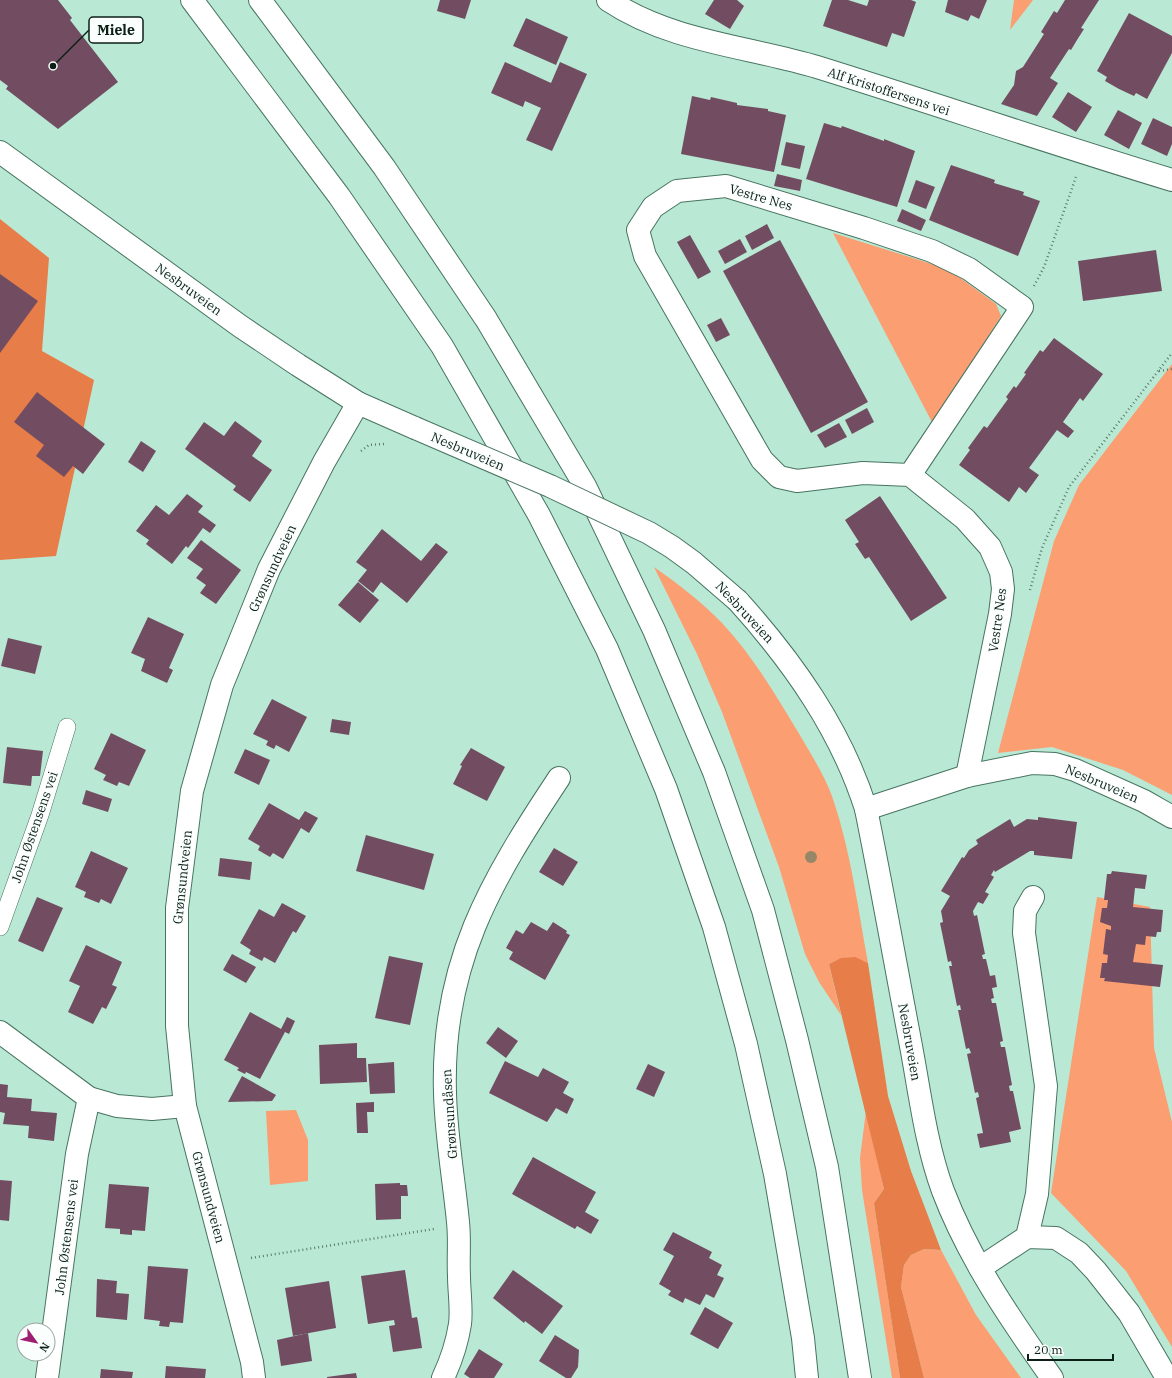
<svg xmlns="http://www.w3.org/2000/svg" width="1172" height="1378" viewBox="0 0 1172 1378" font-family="'IBM Plex Serif',serif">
	<rect width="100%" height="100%" fill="#b9e9d4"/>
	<g fill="#fb9e71">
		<polygon points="1014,0 1033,0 1010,30"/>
		<polygon points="833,233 948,269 996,304 1001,316 933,424"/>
		<polygon points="1172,364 1172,795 1123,770 1052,747 998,753 1054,541 1079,485"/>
		<path d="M 654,567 C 677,583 702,602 722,623 C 752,655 776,695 798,732 C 811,754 825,776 833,799 C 851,852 858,909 868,963 C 851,956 845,956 829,964 L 841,1015 L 819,982 L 805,954 L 779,867 L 722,712 L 697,654 Z"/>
		<polygon points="1097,897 1150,907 1154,1048 1172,1122 1172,1347 1126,1271 1051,1193"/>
		<polygon points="296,1110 308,1140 308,1181 270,1185 266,1111"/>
		<polygon points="866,1111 884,1189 874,1203 900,1378 892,1378 862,1190 860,1158"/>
		<polygon points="924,1249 941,1250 976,1315 1021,1378 924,1378 901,1287 904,1265 911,1255"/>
	</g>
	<g fill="#e77d48">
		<polygon points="0,219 49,258 42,351 94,380 56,556 0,560"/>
		<polygon points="855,957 868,963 888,1096 911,1171 941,1250 924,1249 911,1255 904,1265 901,1287 924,1378 900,1378 874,1203 884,1189 829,964 841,958"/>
	</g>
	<g fill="#724d61">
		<polygon points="0,0 58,0 72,18 70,20 118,82 58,129 6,89 8,86 0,80"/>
		<polygon points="440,0 471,0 465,19 437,11"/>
		<polygon points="714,0 737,0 744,6 730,29 705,14"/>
		<polygon points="832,0 848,0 867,6 869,0 911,0 916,2 904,37 892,33 887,47 823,26"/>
		<polygon points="948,0 987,0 979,19 971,15 968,21 945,12"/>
		<polygon points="1065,0 1099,0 1081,28 1084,29 1077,40 1071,50 1069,49 1050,78 1058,83 1037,116 1001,104 1014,85 1016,71 1023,67 1044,34 1041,32 1054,11 1057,13"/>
		<polygon points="1129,13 1172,36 1172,53 1147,99 1136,93 1134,96 1119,89 1105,81 1107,77 1097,71"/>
		<polygon points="526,18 568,37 556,65 513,46"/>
		<polygon points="505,62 551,83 560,62 587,74 552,151 526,140 541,108 525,101 523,107 491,93"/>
		<polygon points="1068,92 1092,107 1076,132 1052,117"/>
		<polygon points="692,96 710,100 711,97 737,103 737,105 768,109 768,111 786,115 774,172 681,154"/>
		<polygon points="1118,110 1142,123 1129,149 1104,135"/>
		<polygon points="1153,118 1172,127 1172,144 1167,156 1141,144"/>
		<polygon points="824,123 841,128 842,126 884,141 884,139 915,151 897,207 806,179"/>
		<polygon points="786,142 805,146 800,169 781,165"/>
		<polygon points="951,165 995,180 994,183 1024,192 1023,195 1040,201 1018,256 929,220"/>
		<polygon points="777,174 802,180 800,191 774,186"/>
		<polygon points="916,180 935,187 926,209 908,202"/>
		<polygon points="902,209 926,220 921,231 897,221"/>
		<polygon points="767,224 774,238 752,250 745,236"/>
		<polygon points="690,235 711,272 698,279 677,242"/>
		<polygon points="740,239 747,252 725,264 718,251"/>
		<polygon points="780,240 868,402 811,433 723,271"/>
		<polygon points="1156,250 1162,291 1083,301 1078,261"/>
		<polygon points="0,274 38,301 0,353"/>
		<polygon points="721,318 730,335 716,342 707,325"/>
		<polygon points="1054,338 1103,374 1083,401 1080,398 1063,422 1074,431 1068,438 1057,430 1029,468 1039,475 1026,493 1019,487 1009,502 959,465 970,450 968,448 984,426 987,428 1008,399 1006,397 1014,386 1016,388 1026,374 1024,373 1040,350 1043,352"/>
		<polygon points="37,392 105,444 83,474 73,466 64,477 36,456 44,445 14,422"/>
		<polygon points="867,408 874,422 852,434 845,420"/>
		<polygon points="235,421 262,441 252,456 272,470 250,502 233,490 236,486 185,449 204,422 224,436"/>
		<polygon points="839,423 847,437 825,448 817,435"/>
		<polygon points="141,441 156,451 143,472 128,462"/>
		<polygon points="187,494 203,506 198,512 216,525 210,533 203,528 188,548 186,546 172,564 146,544 149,540 136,531 156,505 169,515"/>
		<polygon points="880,496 947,598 911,621 869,557 865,559 855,544 859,542 845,520"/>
		<polygon points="382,529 421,561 436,543 448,552 407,603 381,582 373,593 358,581 367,570 356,562"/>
		<polygon points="201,540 241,570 216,604 200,593 206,585 196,578 203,569 187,558"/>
		<polygon points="358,582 379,600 360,623 338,605"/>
		<polygon points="148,617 184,634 169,668 173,670 167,683 141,671 145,659 131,653"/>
		<polygon points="8,638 42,646 35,674 1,666"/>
		<polygon points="272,699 307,717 289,752 276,745 274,749 266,745 268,741 253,734"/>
		<polygon points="332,719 351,722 349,735 330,732"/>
		<polygon points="111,733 146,750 129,786 119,782 117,786 103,780 106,775 94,769"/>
		<polygon points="7,747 43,751 40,776 32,776 31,786 3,783"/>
		<polygon points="471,748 505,767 487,801 453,784 462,766 460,765"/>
		<polygon points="245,749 270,760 259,785 234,773"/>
		<polygon points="86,790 112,799 108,812 82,804"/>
		<polygon points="269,803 299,820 305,811 318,818 309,833 301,828 283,859 273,853 270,857 258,850 260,846 248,839"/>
		<polygon points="1038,817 1077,822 1072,859 1034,855 1034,851 1030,851 995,872 994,870 991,875 994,877 985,892 989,894 983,904 978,902 973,911 974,916 977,915 985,954 982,955 983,959 986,959 990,976 995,975 997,987 992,988 994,998 991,999 992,1003 996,1003 1003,1041 1000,1042 1001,1047 1005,1047 1012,1085 1009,1086 1010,1091 1013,1091 1021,1129 1009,1132 1011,1142 980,1148 977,1134 983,1133 976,1098 979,1097 978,1092 975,1093 967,1054 971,1053 969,1048 966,1049 958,1010 961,1010 960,1005 957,1006 949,966 952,966 951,961 948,962 940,923 943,922 941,911 950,896 941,891 962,857 964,858 969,850 978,844 976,840 1010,819 1014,827 1027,819 1038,820"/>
		<polygon points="366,835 434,854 424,890 356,871"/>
		<polygon points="554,848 578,862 563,886 539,872"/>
		<polygon points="91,851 128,868 111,904 101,899 99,903 84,897 86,892 75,887"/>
		<polygon points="220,858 252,862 250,880 218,876"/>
		<polygon points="1112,871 1147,875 1145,889 1135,888 1133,907 1163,910 1161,932 1157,932 1156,937 1146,936 1145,945 1136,944 1133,962 1163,965 1160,987 1104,981 1105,978 1100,978 1102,963 1107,963 1108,955 1103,954 1106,929 1111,930 1111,926 1100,922 1102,908 1107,908 1108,900 1104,900 1107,874 1111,874"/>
		<polygon points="37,897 63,908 43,952 18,941"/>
		<polygon points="282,903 306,916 296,933 293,931 275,963 264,957 262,961 249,954 251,950 240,943 259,909 274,917"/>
		<polygon points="531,922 547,931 553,922 567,931 566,933 570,935 545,980 509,959 513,952 506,948 516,930 523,934"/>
		<polygon points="86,945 122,962 112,985 117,987 106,1009 102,1007 93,1024 68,1012 80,986 69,981"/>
		<polygon points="232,954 256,967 246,983 223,970"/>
		<polygon points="389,956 423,963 410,1025 375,1018"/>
		<polygon points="250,1012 281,1029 287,1017 295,1021 289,1034 285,1032 260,1079 246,1072 245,1074 237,1070 239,1068 224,1060"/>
		<polygon points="498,1027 518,1041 506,1058 486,1043"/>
		<polygon points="357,1043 357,1058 366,1058 367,1082 320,1084 319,1045"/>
		<polygon points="505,1061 538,1077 543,1068 569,1082 563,1093 574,1099 567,1114 556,1108 547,1122 489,1093"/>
		<polygon points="394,1062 395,1093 370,1094 368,1064"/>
		<polygon points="648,1064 665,1072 654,1097 636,1089"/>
		<polygon points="242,1076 276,1095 272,1101 228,1102"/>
		<polygon points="0,1084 8,1085 7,1097 32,1099 31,1111 57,1113 54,1141 28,1138 29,1126 3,1124 5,1113 0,1112"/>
		<polygon points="374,1102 374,1112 367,1112 368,1133 357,1133 356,1103"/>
		<polygon points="533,1157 596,1192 585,1212 599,1220 591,1234 577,1226 575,1229 512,1194"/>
		<polygon points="0,1180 12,1181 9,1221 0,1220"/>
		<polygon points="400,1183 400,1185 407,1185 408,1196 401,1196 401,1219 376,1220 375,1184"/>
		<polygon points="109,1184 149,1187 145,1231 132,1230 132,1235 120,1234 120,1229 105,1228"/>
		<polygon points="673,1232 712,1252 709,1258 722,1265 717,1275 724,1278 714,1298 706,1294 700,1305 685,1298 683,1303 668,1295 671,1291 659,1284 674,1256 663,1250"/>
		<polygon points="148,1266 188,1269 183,1323 170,1322 169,1327 159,1326 160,1321 144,1319"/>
		<polygon points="405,1270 412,1318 417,1317 418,1322 422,1348 393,1352 389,1326 395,1325 394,1320 368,1324 361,1276"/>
		<polygon points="513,1270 563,1306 542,1334 525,1321 524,1323 493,1298"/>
		<polygon points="97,1279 117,1281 116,1293 129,1294 127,1320 96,1317"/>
		<polygon points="329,1281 336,1328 293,1336 285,1288"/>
		<polygon points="705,1307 733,1323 718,1349 690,1334"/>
		<polygon points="308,1333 312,1361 281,1366 277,1340"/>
		<polygon points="555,1335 579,1350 578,1367 571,1378 566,1378 539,1361"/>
		<polygon points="479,1349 503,1364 494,1378 470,1378 464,1374"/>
		<polygon points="166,1366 206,1369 205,1378 165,1378"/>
		<polygon points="101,1369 133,1372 132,1378 100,1378"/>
		<polygon points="356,1373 357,1378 327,1378 327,1377"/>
	</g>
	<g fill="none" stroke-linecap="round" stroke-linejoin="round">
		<g stroke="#477461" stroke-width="18">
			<polyline id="lane" points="0,927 40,815 67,727"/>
		</g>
		<g stroke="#477461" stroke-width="24">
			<g id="street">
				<path d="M 608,0 C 671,42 747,46 817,67 C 936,104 1053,144 1172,180"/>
				<polyline points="910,475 1022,307 969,269 932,251 864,228 726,186 677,191 653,207 638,230 645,256 762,460 779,477 797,481 863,473 910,475 965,519 990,547 1001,572 1003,589 1000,614 967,776"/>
				<polyline points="866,809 967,776 1032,763 1055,764 1075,770 1144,801 1172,817"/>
				<polyline points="0,1032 89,1098 117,1106 152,1109 185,1106"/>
				<polyline points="1027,1237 1037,1194 1046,1086 1024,933 1025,911 1033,897"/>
				<polyline points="980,1268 1027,1237 1056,1238 1079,1253 1096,1271 1129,1313 1167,1378"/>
				<polyline points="47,1378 77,1154 89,1098"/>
				<polyline points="254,1378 252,1362 185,1106 177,1026 177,908 192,791 222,685 269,569 324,462 358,403"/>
				<path d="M 443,1378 C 451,1361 457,1343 460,1324 C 462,1309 459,1291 459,1276 C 458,1258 460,1240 458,1222 C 454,1180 446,1136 445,1093 C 441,964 490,882 559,778"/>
			</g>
		</g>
		<g stroke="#477461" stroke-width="24">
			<g id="secondary">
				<polyline points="0,152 240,326 298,365 358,403 415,428"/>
				<path d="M 738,601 C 793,662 841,730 866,809 C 882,888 896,967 911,1046 C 920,1094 926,1145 943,1191 C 969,1259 1011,1320 1052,1378"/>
			</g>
		</g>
		<g stroke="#477461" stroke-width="24">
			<g id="highway">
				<polyline points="192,0 339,196 442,346 539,515 607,649 666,789 714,927 746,1044 775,1174 803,1338 807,1378"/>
				<polyline points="260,0 384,167 486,319 585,486 654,630 714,772 763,910 797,1040 827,1167 860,1378"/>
			</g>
		</g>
		<g stroke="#5c7c6e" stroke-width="2.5" stroke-dasharray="1 3" stroke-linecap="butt">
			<polyline points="1034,286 1044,267 1076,177"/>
			<polyline points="1159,371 1172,369"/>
			<polyline points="361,451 369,445 384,444"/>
			<polyline points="1030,590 1042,548 1069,487 1172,353"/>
			<polyline points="251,1258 434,1229"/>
		</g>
		<use href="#lane" stroke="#fff" stroke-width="17"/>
		<use href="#street" stroke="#fff" stroke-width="22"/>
		<use href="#secondary" stroke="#fff" stroke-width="22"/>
		<use href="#highway" stroke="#fff" stroke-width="22"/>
		<g stroke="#477461" stroke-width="24" stroke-linecap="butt">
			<polyline id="secondary-bridge" points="415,428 550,486 649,533 672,547 694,563 738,601"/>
		</g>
		<use href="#secondary-bridge" stroke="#fff" stroke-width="22"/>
	</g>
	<circle fill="#968768" cx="811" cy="857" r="6"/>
	<g text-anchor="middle" stroke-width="4" stroke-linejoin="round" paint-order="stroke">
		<g font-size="13" fill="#0c1f17" stroke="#fafffd">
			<text transform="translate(889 91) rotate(18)" y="5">Alf Kristoffersens vei</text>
			<text transform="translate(761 197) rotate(16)" y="5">Vestre Nes</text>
			<text transform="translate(189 289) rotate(36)" y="5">Nesbruveien</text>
			<text transform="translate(468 451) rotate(23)" y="5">Nesbruveien</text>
			<text transform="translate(272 568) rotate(-65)" y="5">Grønsundveien</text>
			<text transform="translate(745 612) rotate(47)" y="5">Nesbruveien</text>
			<text transform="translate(997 620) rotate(-82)" y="5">Vestre Nes</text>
			<text transform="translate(1102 783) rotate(23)" y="5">Nesbruveien</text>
			<text transform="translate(34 827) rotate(-71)" y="5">John Østensens vei</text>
			<text transform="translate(182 877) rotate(-84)" y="5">Grønsundveien</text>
			<text transform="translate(910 1042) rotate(80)" y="5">Nesbruveien</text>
			<text transform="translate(449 1114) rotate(-94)" y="5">Grønsundåsen</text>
			<text transform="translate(209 1197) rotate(75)" y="5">Grønsundveien</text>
			<text transform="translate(66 1237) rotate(-83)" y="5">John Østensens vei</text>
		</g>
	</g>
	<path fill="none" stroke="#0c1f17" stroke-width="1.5" d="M53 66L89 30"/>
	<circle fill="#0c1f17" stroke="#fafffd" stroke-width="1.5" cx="53" cy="66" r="4"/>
	<rect fill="#fafffd" stroke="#0c1f17" stroke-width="1.5" x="89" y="17" width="54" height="26" rx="4"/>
	<g font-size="14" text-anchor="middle" font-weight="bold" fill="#0c1f17">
		<text x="116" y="35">Miele</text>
	</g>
	<g transform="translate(36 1342) rotate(123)"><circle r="19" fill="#fafffd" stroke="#9ba5a1"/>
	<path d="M0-3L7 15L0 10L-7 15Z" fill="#9e1e72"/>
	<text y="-6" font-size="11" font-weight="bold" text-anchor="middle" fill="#0c1f17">N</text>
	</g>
	<path d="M1028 1354v6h85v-6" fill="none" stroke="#0c1f17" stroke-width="2"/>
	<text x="1034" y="1354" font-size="12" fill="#0c1f17" stroke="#fafffd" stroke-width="3" paint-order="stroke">20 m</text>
</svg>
